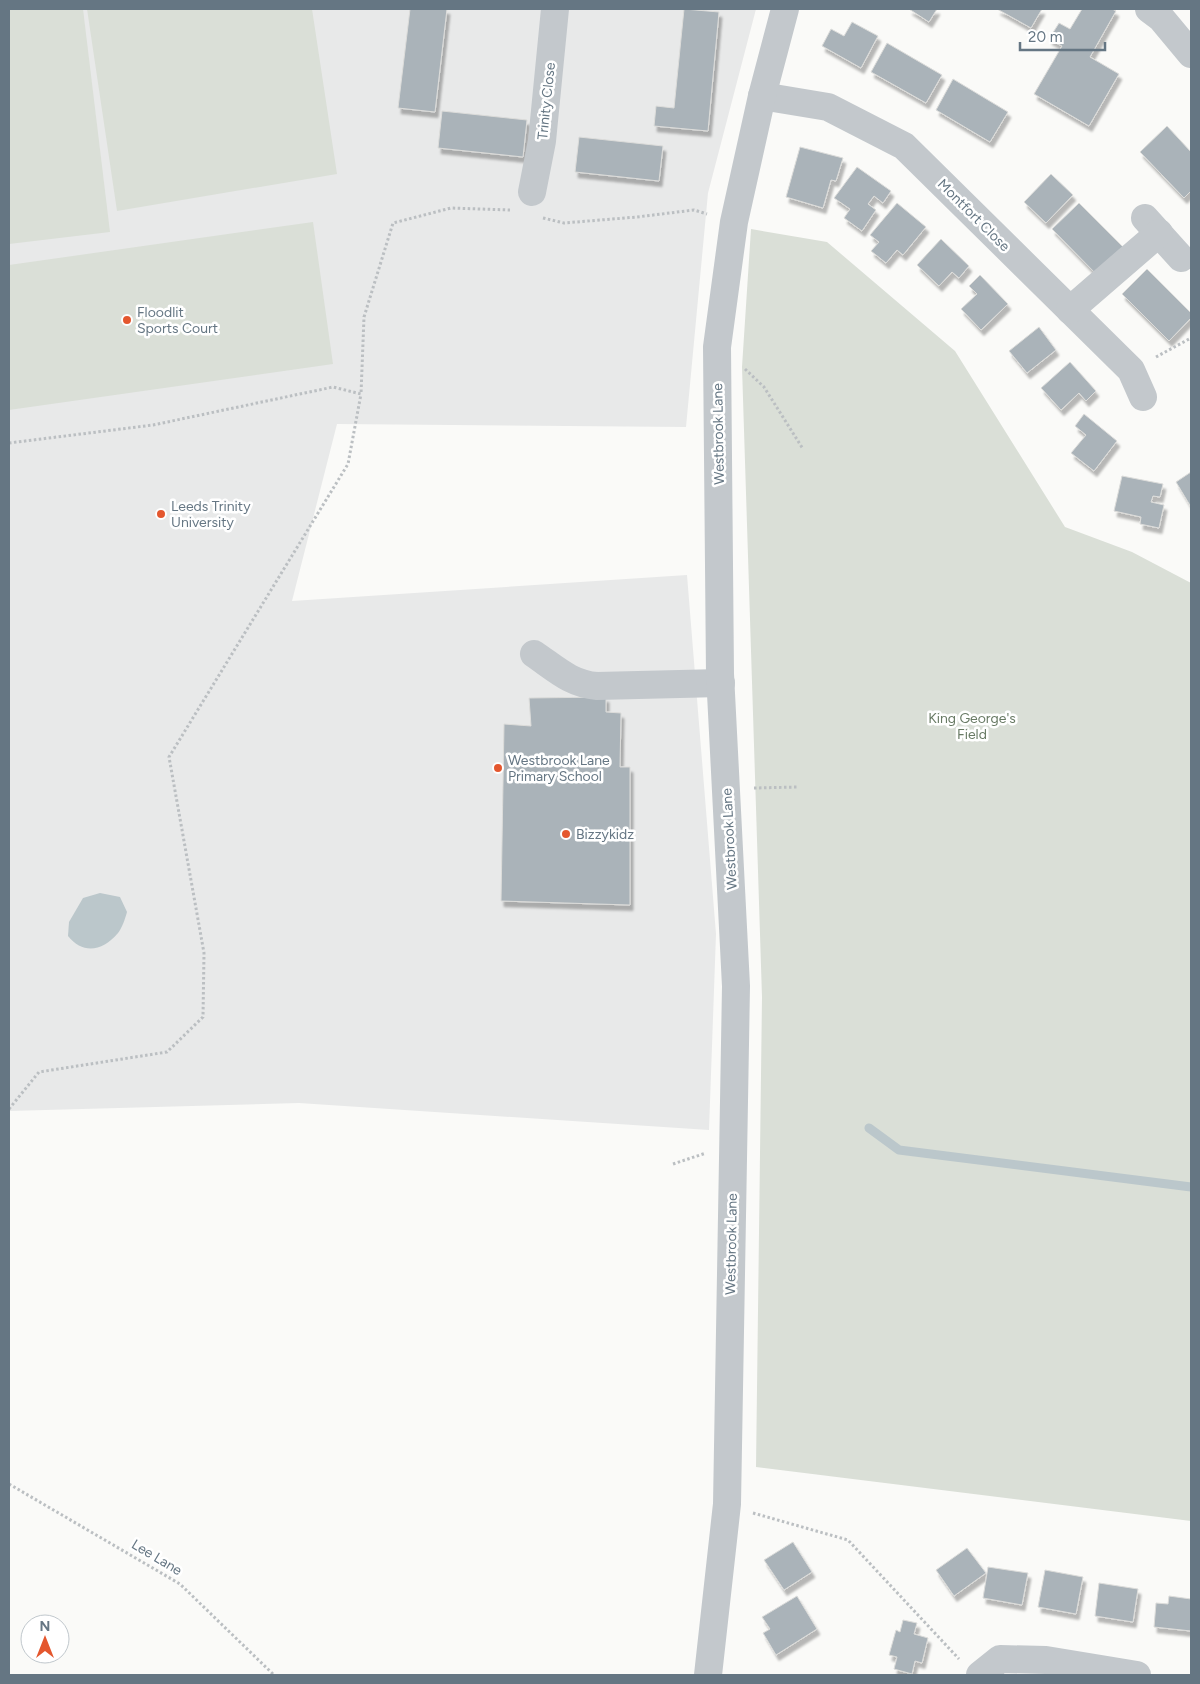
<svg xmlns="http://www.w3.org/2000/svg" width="1200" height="1684" viewBox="0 0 1200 1684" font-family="Figtree,sans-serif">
	<defs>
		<filter id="shadow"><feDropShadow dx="3" dy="5.5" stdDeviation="1" flood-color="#0004"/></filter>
	</defs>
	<rect width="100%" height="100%" fill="#fafaf8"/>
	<polygon fill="#e8e9e9" points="9,9 756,9 708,193 686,427 337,424 292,601 687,575 716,934 709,1130 299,1103 9,1111"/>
	<g fill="#dadfd7">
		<polygon points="9,9 83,9 110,232 9,244"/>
		<polygon points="87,9 312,9 337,174 117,211"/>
		<polygon points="313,222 333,364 9,410 9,265"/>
		<polygon points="751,229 827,242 955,351 1065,527 1132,552 1191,583 1191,1521 756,1467 762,997 742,367"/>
	</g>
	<path fill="#bbc7cb" d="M 100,893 L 120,897 L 127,912 C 125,919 122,928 118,933 C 103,951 83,955 68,936 L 69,922 L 83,898 Z"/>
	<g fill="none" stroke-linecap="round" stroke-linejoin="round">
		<polyline stroke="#bbc7cb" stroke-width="9" points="869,1128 899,1150 1191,1187"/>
	</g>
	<g fill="#aab3b9" stroke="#dcdcda" filter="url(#shadow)">
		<polygon points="410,9 447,9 435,112 398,108"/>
		<polygon points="684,9 719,12 708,131 654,126 656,106 674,108"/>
		<polygon points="909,9 937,9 929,22"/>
		<polygon points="997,9 1042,9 1031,28"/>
		<polygon points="1082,9 1112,9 1116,11 1090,57 1119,74 1089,126 1034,94 1062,46 1049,39 1059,23 1070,29"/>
		<polygon points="852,22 878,36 861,68 822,46 831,29 844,36"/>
		<polygon points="887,43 942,75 926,103 871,72"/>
		<polygon points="953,79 1008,112 990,142 936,110"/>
		<polygon points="442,111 527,120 523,157 438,148"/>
		<polygon points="1167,126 1191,152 1191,191 1184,198 1140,152"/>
		<polygon points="579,137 663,146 659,181 575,172"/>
		<polygon points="800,147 843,158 836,181 831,180 823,208 786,197"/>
		<polygon points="857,167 891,191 883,203 874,196 868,204 876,210 862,231 844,218 850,209 834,198"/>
		<polygon points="1051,174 1073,195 1046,223 1024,202"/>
		<polygon points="897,203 926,227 903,255 897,250 886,263 871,251 879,242 870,235"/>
		<polygon points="1079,203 1127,251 1100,278 1052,229"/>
		<polygon points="941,239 969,266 959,278 952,272 939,286 917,265"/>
		<polygon points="1147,269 1191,313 1191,318 1169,341 1122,294"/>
		<polygon points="980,275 1008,304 981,330 961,309 977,294 969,286"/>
		<polygon points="1039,327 1056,350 1027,373 1009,351"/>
		<polygon points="1070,362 1096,391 1086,401 1079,393 1061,410 1041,388"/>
		<polygon points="1084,414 1117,441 1094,471 1071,453 1086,435 1075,426"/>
		<polygon points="1191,472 1191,507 1176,482"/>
		<polygon points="1122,476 1163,484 1160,497 1153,496 1151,502 1164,505 1159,528 1140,524 1141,517 1114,511"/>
		<polygon points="606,697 606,712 621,713 620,767 630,767 630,905 501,901 504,724 531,726 529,698"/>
		<polygon points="793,1542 812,1572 784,1590 764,1560"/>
		<polygon points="967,1548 986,1573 954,1596 936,1570"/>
		<polygon points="988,1567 1028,1573 1022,1605 983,1598"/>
		<polygon points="1045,1570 1083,1577 1076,1614 1038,1607"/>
		<polygon points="1099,1583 1138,1589 1133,1622 1095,1616"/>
		<polygon points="797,1596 817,1629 776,1655 763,1633 770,1629 762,1617"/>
		<polygon points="1169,1596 1191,1599 1191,1631 1154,1627 1156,1603 1168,1604"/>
		<polygon points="903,1620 917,1623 914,1634 928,1638 922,1663 915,1661 912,1674 894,1669 897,1657 889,1655 896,1630 900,1632"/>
	</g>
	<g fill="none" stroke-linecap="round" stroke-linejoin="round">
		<g stroke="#bbbfc2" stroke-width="3" stroke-dasharray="2.5 2.5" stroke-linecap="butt">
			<polyline points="543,218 564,223 637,217 694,210 707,214"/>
			<polyline points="1156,357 1191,338"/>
			<polyline points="745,369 764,387 803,449"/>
			<polyline points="9,443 153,425 333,387 361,394 364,317 393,223 451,208 510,210"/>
			<polyline points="754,788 798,787"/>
			<polyline points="9,1109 39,1072 167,1052 203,1017 204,953 169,757 348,464 361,394"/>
			<polyline points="673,1164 706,1153"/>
			<polyline points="9,1484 180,1584 274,1675"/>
			<polyline points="753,1513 848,1540 959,1659"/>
		</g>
		<g stroke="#c3c8cc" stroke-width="28">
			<polyline points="1149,9 1161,18 1191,54"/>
			<polyline points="762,96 828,107 904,146 1131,370 1143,397"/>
			<polyline points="532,192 542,141 555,9"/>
			<polyline points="1145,218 1181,258"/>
			<polyline points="1070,310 1159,233"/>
			<path d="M 534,654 C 556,669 571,684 597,686 L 721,683"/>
			<polyline points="708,1675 727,1504 736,986 720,674 717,347 734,222 762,96 785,9"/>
			<polyline points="980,1675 1000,1659 1046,1660 1137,1675"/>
		</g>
	</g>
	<g fill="#e4572e" stroke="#fff" stroke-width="2">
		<circle cx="127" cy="320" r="5"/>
		<circle cx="161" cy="514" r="5"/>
		<circle cx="498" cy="768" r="5"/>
		<circle cx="566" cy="834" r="5"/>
	</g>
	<g text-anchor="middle" stroke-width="5" stroke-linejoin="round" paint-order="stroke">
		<g font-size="14" fill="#657683" stroke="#fff">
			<text transform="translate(546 101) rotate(-84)" y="5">Trinity Close</text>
			<text transform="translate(974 215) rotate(45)" y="5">Montfort Close</text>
			<text transform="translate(718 434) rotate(-91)" y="5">Westbrook Lane</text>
			<text transform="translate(729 839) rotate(-93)" y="5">Westbrook Lane</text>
			<text transform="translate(731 1244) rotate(-89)" y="5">Westbrook Lane</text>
			<text transform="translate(157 1557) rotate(31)" y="5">Lee Lane</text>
		</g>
		<g font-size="14" fill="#657683" stroke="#fff" text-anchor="start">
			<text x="137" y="317">Floodlit<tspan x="137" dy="16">Sports Court</tspan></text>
			<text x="171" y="511">Leeds Trinity<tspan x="171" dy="16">University</tspan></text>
			<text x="508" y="765">Westbrook Lane<tspan x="508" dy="16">Primary School</tspan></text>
			<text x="576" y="839">Bizzykidz</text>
		</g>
		<g font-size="14" fill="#687a64" stroke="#fff">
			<text x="972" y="723">King George's<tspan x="972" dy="16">Field</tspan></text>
		</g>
	</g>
	<rect width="1200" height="1684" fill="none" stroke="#657683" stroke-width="20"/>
	<g transform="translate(45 1639)"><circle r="24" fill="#ffffff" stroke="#c1c8cd"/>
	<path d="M0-4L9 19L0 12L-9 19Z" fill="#e4572e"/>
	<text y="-8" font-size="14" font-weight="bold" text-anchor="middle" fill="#657683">N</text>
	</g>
	<path d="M1020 42v8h85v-8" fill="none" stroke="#657683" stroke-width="2.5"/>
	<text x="1028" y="42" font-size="15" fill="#657683" stroke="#ffffff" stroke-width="4" paint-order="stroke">20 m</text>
</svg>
